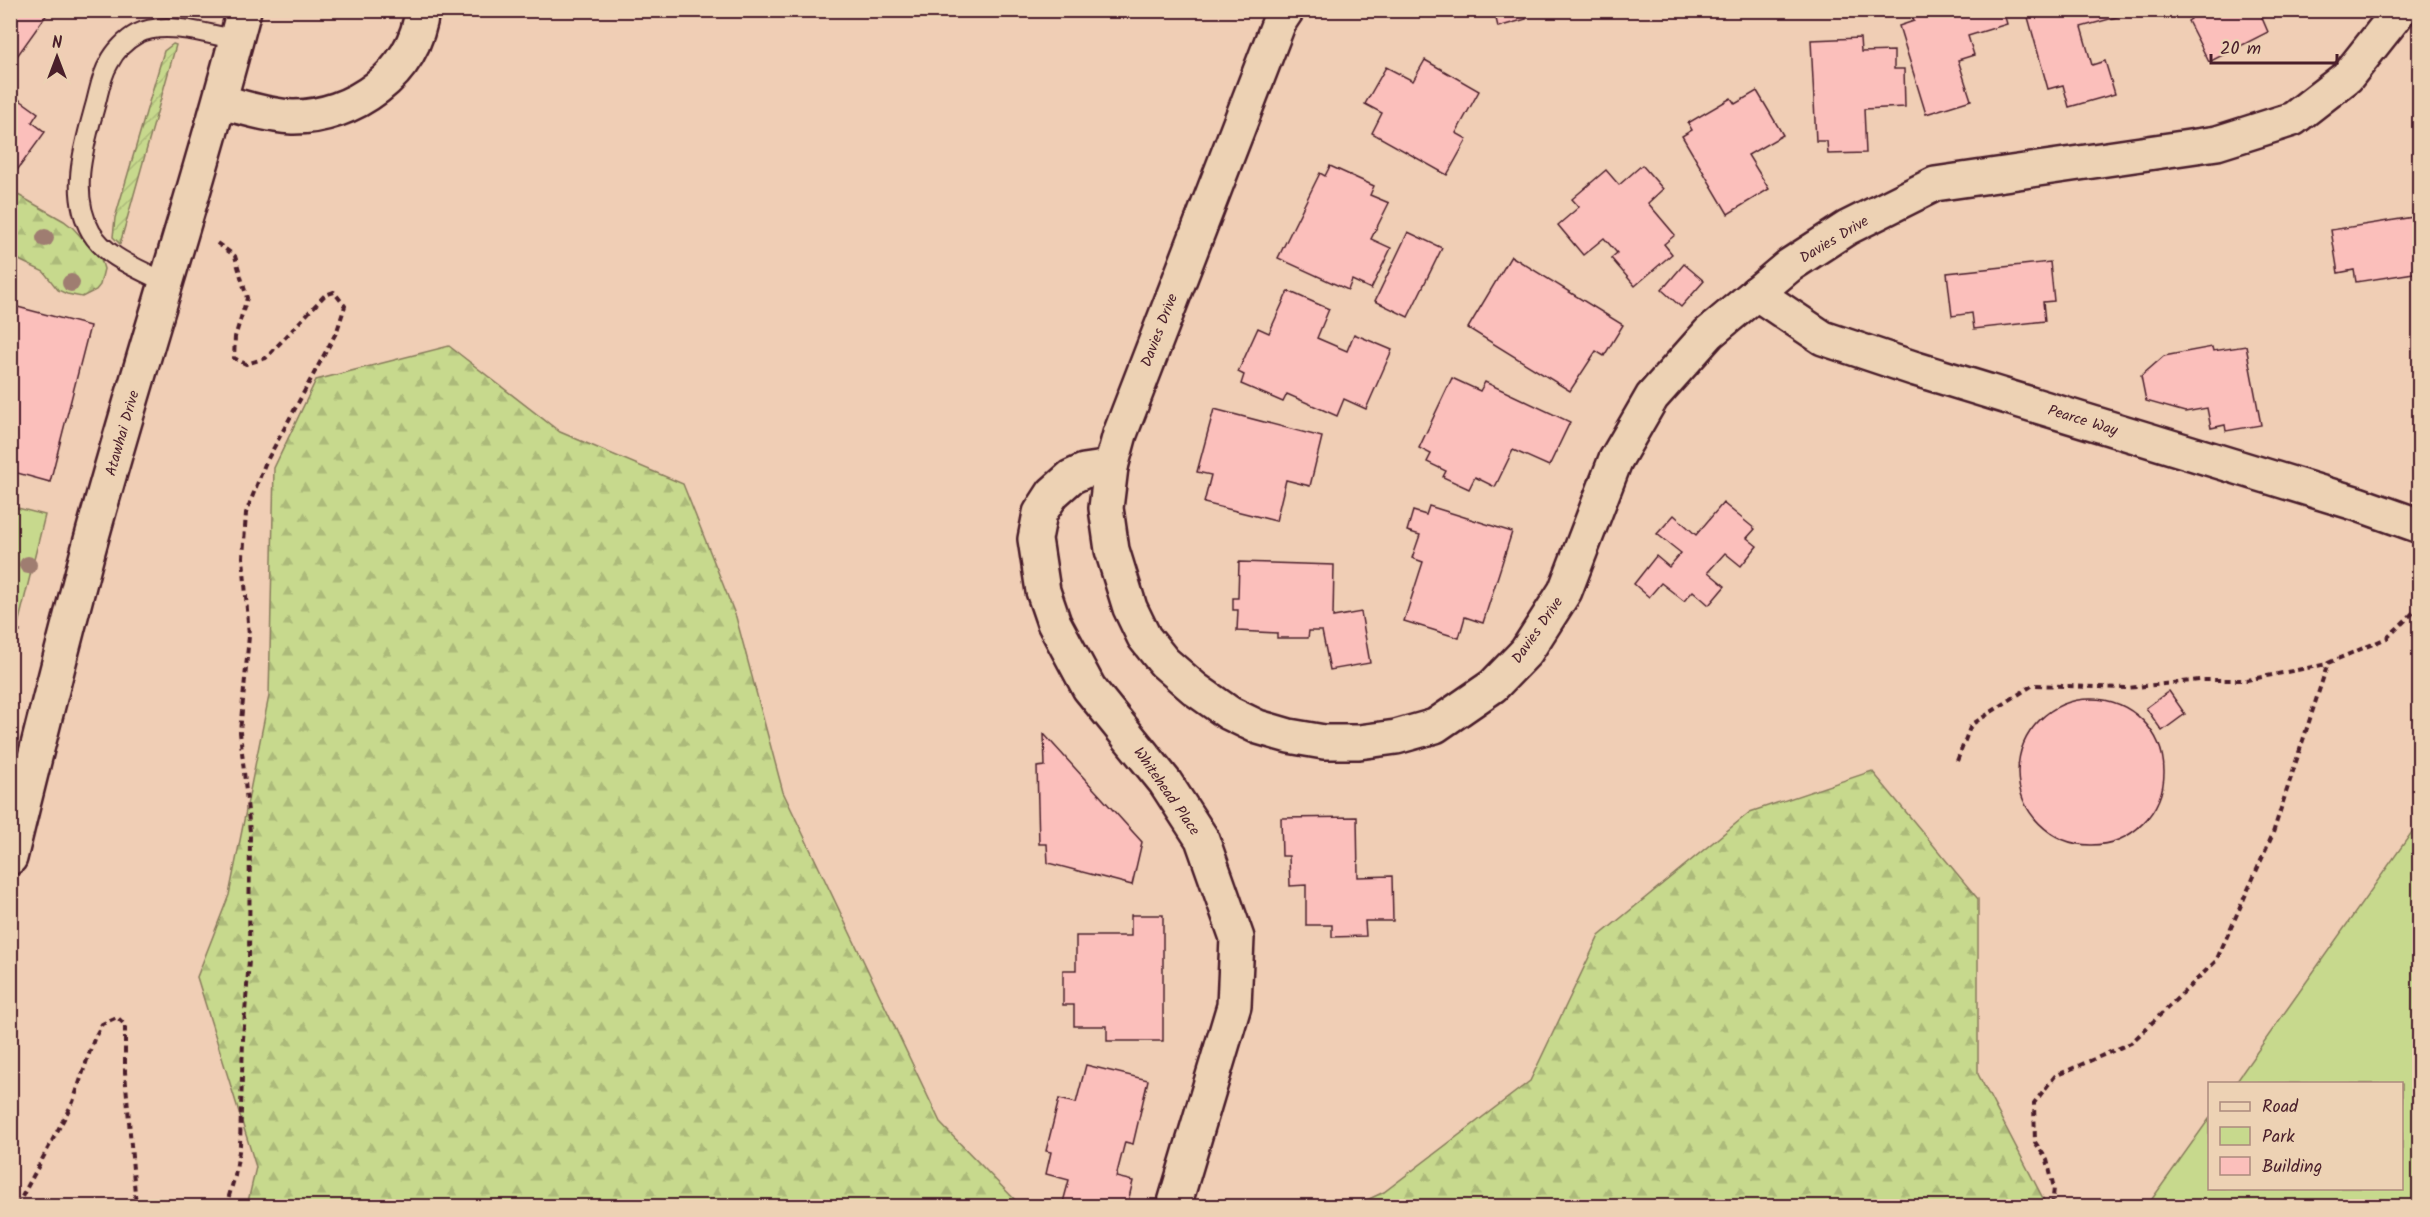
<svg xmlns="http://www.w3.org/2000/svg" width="2430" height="1217" viewBox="0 0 2430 1217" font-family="Kalam,sans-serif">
	<defs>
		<pattern id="forest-firs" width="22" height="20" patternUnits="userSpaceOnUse" patternTransform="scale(1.5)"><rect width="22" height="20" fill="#c7d98d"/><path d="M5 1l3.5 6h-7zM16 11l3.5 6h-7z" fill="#acba7a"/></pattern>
		<pattern id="garden-furrows" width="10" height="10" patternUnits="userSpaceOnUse" patternTransform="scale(1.5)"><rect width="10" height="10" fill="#c7d98d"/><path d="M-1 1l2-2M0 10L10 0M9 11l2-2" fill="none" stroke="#acba7a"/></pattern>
	</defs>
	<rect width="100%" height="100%" fill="#f0ceb5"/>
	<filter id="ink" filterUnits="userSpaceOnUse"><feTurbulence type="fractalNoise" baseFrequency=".0167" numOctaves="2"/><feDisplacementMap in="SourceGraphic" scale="12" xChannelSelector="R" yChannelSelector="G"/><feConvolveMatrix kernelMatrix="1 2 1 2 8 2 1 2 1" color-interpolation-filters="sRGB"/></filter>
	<g filter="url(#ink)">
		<g fill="#c7d98d" stroke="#887c5c" stroke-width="1.5">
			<polygon points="10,506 45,515 14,641 10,640"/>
			<polygon points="2419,822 2419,1206 2147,1206 2209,1119 2210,1188 2402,1188 2402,1084 2235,1083"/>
		</g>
		<g fill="url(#forest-firs)" stroke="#887c5c" stroke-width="1.5">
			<polygon points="11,191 64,221 73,228 101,259 104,269 100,285 96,290 82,297 67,294 58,290 44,272 21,261 11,253"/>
			<polygon points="449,346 560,432 683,484 736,617 783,792 941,1124 1021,1206 247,1206 256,1167 197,977 229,895 269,696 274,468 316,380"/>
			<polygon points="1872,771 1978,899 1978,1074 2047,1206 1354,1206 1384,1192 1530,1081 1599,936 1750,812"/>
		</g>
		<polygon fill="url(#garden-furrows)" stroke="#887c5c" stroke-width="1.5" points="173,44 176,45 120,244 113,237 115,218 164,51"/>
		<g fill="#fbbfbb" stroke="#4a1f2b" stroke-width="1.5">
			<polygon points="10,10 50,10 10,66"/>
			<polygon points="1451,10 1478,10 1453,18"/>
			<polygon points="1494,10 1535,10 1524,14 1526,19 1498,27"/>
			<polygon points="1910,10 2003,10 2007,24 1968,36 1974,55 1958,60 1971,100 1926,114 1899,26 1914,21"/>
			<polygon points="2026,10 2131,10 2131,13 2081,27 2092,65 2105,61 2115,94 2069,107 2063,85 2048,89"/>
			<polygon points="2186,10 2277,10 2262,18 2268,32 2209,62 2188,21 2191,19"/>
			<polygon points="1860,38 1861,52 1894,51 1894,69 1904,69 1905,107 1864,109 1866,153 1828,154 1827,141 1816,141 1811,40"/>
			<polygon points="1425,60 1479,91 1456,133 1467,139 1447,175 1372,133 1382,113 1365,104 1386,67 1413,81"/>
			<polygon points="1757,91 1783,135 1748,155 1769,189 1728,214 1682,136 1692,130 1688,123 1731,98 1735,104"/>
			<polygon points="10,93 38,113 32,122 45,132 10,180"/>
			<polygon points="1642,165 1663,189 1648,203 1675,235 1664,244 1672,254 1635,286 1611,258 1617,253 1604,238 1583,255 1558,225 1579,207 1572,199 1606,170 1619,185"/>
			<polygon points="1330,166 1374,186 1370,195 1389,203 1371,239 1391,248 1371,289 1352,280 1348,290 1278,258 1320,173 1325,176"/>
			<polygon points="2420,216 2420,272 2356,282 2354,270 2338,273 2331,230"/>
			<polygon points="1408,232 1442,248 1408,317 1375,301"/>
			<polygon points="1511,256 1623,325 1604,356 1596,351 1570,391 1468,328"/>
			<polygon points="2050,262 2054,301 2043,302 2045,321 1974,329 1972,313 1952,316 1947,273"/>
			<polygon points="1684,264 1704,281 1681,307 1662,290"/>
			<polygon points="1288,291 1329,309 1317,338 1347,351 1354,334 1392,350 1366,409 1344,399 1337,416 1287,394 1283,402 1241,384 1244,375 1238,372 1258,328 1269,333"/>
			<polygon points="10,305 90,326 50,482 10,471"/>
			<polygon points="2246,346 2261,425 2226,431 2225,425 2211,428 2207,408 2185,412 2146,401 2141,376 2164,356 2212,347 2213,351"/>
			<polygon points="1452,378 1480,391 1485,382 1570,422 1549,466 1513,450 1495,487 1475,477 1469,489 1443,477 1446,471 1427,462 1431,454 1419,448"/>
			<polygon points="1214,409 1322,437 1310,486 1286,480 1276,521 1204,503 1211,475 1197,472"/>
			<polygon points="1723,503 1755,529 1747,538 1757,546 1741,566 1725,553 1708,572 1725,586 1709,605 1693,591 1684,601 1661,583 1649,597 1634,584 1656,556 1669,567 1681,553 1657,534 1674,515 1696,535"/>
			<polygon points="1429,506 1512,532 1483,623 1465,617 1459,638 1404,621 1423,562 1412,558 1420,535 1407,531 1413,511 1426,515"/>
			<polygon points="1239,562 1334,565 1333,617 1361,612 1370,663 1330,670 1322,631 1309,631 1308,638 1277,638 1277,633 1237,631 1238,610 1233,610 1233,598 1238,598"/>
			<polygon points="2169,691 2185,714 2162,731 2146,708"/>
			<circle cx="2091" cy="772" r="73"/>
			<polygon points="1044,734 1142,842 1132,885 1048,863 1047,844 1039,844 1037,767 1045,766"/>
			<polygon points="1357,817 1358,877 1392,876 1393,921 1365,921 1366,936 1332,937 1332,925 1306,925 1306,885 1290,886 1289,856 1282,856 1281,818"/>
			<polygon points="1131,915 1163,915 1163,1041 1107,1041 1107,1026 1074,1026 1074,1005 1063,1005 1063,970 1076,970 1076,936 1131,936"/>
			<polygon points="1086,1065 1148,1080 1133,1144 1125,1142 1116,1177 1133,1181 1127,1206 1062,1206 1069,1180 1046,1174 1051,1152 1046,1151 1059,1099 1076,1103"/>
		</g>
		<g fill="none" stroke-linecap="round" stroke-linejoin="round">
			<g stroke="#4a1f2b" stroke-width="22">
				<path id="service" d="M 166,283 C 140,269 106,258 91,232 C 69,193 84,146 95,106 C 99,92 101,76 109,63 C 115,51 126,40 137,34 C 163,20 209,34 237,40"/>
			</g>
			<g stroke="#4a1f2b" stroke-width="38">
				<g id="minor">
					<polyline points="1287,10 1279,22 1120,434 1111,467 1106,508 1112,550 1130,608 1144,637 1164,662 1195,689 1229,713 1258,727 1289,736 1324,742 1359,742 1396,737 1435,726 1493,686 1526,652 1565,591 1615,461 1652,397 1709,333 1790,265 1847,228 1935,184 2217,143 2293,119 2347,77 2400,10"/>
					<path d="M 220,102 C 244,107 267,116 292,117 C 352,118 416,73 422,10"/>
					<polyline points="1756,293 1823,338 1916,369 2358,504 2420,526"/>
					<polyline points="1111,467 1084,471 1071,477 1053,493 1040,513 1035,539 1043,591 1054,623 1089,688 1165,782 1202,839 1237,938 1234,1006 1174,1206"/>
					<path d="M 10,858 C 35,756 61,653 88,551 C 137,370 197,192 244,10"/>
				</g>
			</g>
			<g stroke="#4a1f2b" stroke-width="4" stroke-dasharray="6 4.5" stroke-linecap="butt">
				<polyline points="217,243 235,256 247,298 235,337 234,358 246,364 266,358 325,295 334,292 345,306 337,331 265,464 246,513 243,557 249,636 240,732 250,832 249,960 243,1039 240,1145 235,1176 226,1206"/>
				<polyline points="10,629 21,631"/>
				<polyline points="1957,761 1971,725 2033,685 2127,688 2200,680 2247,680 2327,664"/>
				<polyline points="17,1206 73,1102 94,1039 102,1024 117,1017 125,1025 125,1072 136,1206"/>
				<polyline points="2052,1206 2054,1188 2047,1160 2035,1142 2034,1103 2055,1076 2131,1043 2216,961 2272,836 2328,663 2387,638 2420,606"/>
			</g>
			<use href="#service" stroke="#edd2b4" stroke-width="18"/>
			<use href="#minor" stroke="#edd2b4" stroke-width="33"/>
		</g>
		<g fill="#9f7d71">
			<circle cx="45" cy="238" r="9"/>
			<circle cx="71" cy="283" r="9"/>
			<circle cx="28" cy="565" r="9"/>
		</g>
	</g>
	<g text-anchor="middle" stroke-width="4.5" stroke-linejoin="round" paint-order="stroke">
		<g font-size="15" fill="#4a1f2b" stroke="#edd2b4">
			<text transform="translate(1834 239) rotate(-31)" y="5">Davies Drive</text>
			<text transform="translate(1159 330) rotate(-69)" y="5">Davies Drive</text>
			<text transform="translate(2083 420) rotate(17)" y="5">Pearce Way</text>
			<text transform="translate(122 433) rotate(-74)" y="5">Atawhai Drive</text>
			<text transform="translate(1537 630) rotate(-55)" y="5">Davies Drive</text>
			<text transform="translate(1167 791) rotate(55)" y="5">Whitehead Place</text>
		</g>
	</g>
	<rect width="2430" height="1217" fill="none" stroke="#edd2b4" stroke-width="36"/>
	<rect x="18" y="18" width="2394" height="1181" fill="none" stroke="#4a1f2b" stroke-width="2" filter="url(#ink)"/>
	<rect x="2208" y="1082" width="195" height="108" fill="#edd2b4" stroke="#ac8a7d" stroke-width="1.5"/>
	<rect x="2220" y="1102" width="30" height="9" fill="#edd2b4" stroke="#ac8a7d" stroke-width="1.5"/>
	<text x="2262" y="1112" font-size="18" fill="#4a1f2b">Road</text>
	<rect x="2220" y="1127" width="30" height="18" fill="#c7d98d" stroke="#ac8a7d" stroke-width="1.5"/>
	<text x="2262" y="1142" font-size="18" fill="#4a1f2b">Park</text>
	<rect x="2220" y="1157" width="30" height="18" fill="#fbbfbb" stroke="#ac8a7d" stroke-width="1.5"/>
	<text x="2262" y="1172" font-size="18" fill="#4a1f2b">Building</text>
	<g transform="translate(57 57)" stroke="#edd2b4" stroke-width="4.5" paint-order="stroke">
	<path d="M0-4.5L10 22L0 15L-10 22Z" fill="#4a1f2b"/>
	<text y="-9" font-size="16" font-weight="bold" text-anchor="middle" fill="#4a1f2b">N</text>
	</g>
	<path d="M2211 54v9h126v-9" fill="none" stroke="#4a1f2b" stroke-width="3"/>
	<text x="2220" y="54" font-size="18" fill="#4a1f2b" stroke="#edd2b4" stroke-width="4.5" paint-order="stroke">20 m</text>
</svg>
